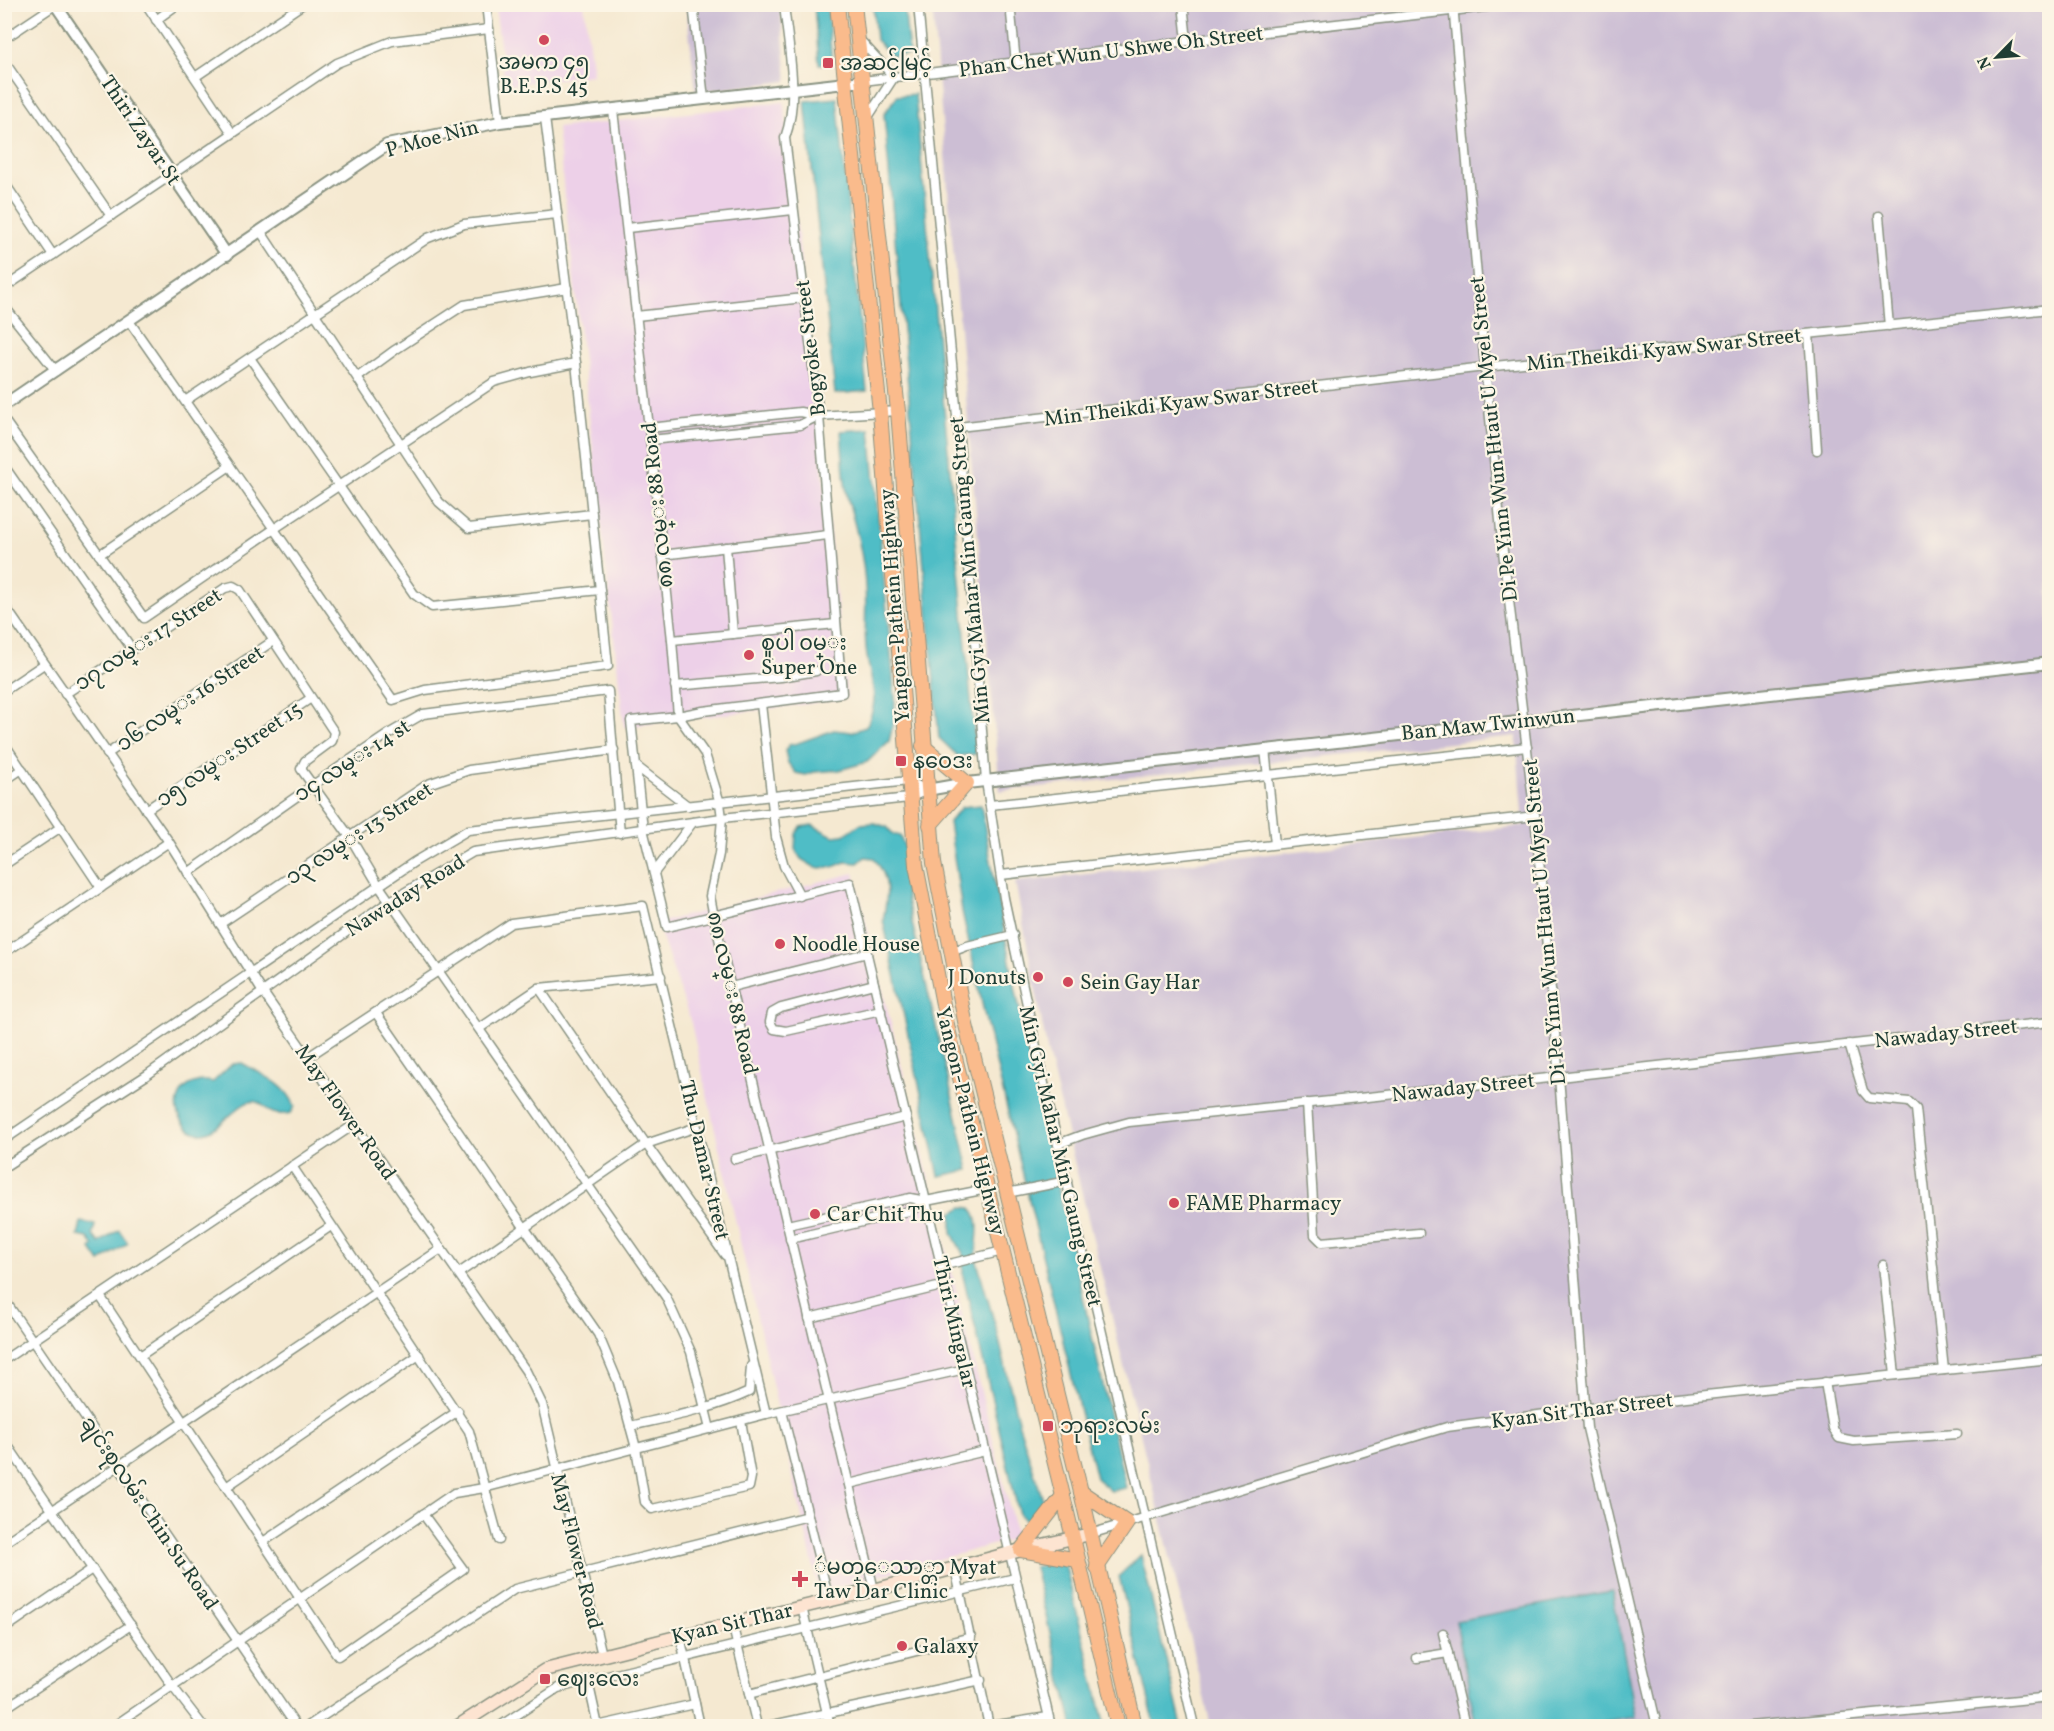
<svg xmlns="http://www.w3.org/2000/svg" width="2054" height="1731" viewBox="0 0 2054 1731" font-family="Vollkorn,'Noto Sans Myanmar',serif">
	<rect width="100%" height="100%" fill="#fcf5e5"/>
	<filter id="ink" filterUnits="userSpaceOnUse"><feTurbulence type="fractalNoise" baseFrequency=".0167" numOctaves="2"/><feDisplacementMap in="SourceGraphic" scale="12" xChannelSelector="R" yChannelSelector="G"/><feConvolveMatrix kernelMatrix="1 2 1 2 8 2 1 2 1" color-interpolation-filters="sRGB"/></filter>
	<filter id="wash" filterUnits="userSpaceOnUse"><feTurbulence type="fractalNoise" baseFrequency=".008" numOctaves="4" result="noise"/><feDisplacementMap in="SourceGraphic" scale="24" xChannelSelector="R" yChannelSelector="G"/><feGaussianBlur stdDeviation="1.35" result="paint"/><feColorMatrix in="noise" values="0 0 0 0 0 0 0 0 0 0 0 0 0 0 0 0 0 1.4 0 .05"/><feComposite in="paint" operator="in"/></filter>
	<g filter="url(#wash)">
		<rect width="100%" height="100%" fill="#f5e9d1"/>
		<g fill="#edd0e8">
			<polygon points="495,5 584,5 593,75 505,85"/>
			<polygon points="784,102 847,699 624,727 557,128"/>
			<polygon points="854,873 1017,1538 819,1592 691,1023 657,923"/>
		</g>
		<g fill="#ccbed4">
			<polygon points="686,5 780,5 787,81 696,92"/>
			<polygon points="932,5 2049,5 2049,1726 1211,1726 1047,1049 1015,882 1523,826 1516,736 1000,791"/>
		</g>
		<g fill="#4fbdc6" stroke="#377d7d" stroke-width="1.5">
			<polygon points="814,5 827,5 832,63 819,64"/>
			<polygon points="873,5 904,5 909,54 892,56 876,40"/>
			<polygon points="915,94 976,754 958,756 939,738 884,114 897,96"/>
			<polygon points="837,98 867,391 835,394 805,101"/>
			<path d="M 870,429 L 895,698 L 894,721 L 889,741 L 867,762 L 839,770 L 814,772 L 806,775 L 796,773 L 788,763 L 785,751 L 789,745 L 798,743 L 834,730 L 852,732 L 866,727 C 883,694 868,680 866,647 C 864,627 867,607 865,586 C 864,556 855,525 847,496 C 843,475 843,452 841,431 Z"/>
			<path d="M 981,805 C 1020,1035 1076,1261 1126,1488 L 1111,1491 L 1096,1478 L 985,1017 L 962,911 L 949,822 L 962,807 Z"/>
			<path d="M 874,823 L 887,827 L 893,834 L 900,836 L 906,850 L 907,868 L 904,881 L 908,905 L 969,1170 L 939,1176 L 883,920 C 888,894 891,880 874,858 L 865,857 L 858,863 L 845,862 L 833,867 L 816,868 L 801,859 L 795,849 L 796,834 L 801,827 L 812,825 L 833,836 L 844,835 L 860,824 Z"/>
			<path d="M 242,1063 C 264,1076 284,1082 295,1106 L 291,1113 C 262,1120 268,1098 249,1102 C 231,1107 209,1149 187,1127 C 165,1105 184,1075 213,1082 L 232,1064 Z"/>
			<path d="M 963,1207 L 971,1208 C 984,1221 974,1245 977,1262 L 998,1335 L 1019,1425 L 1043,1500 C 1041,1511 1036,1516 1025,1519 L 1019,1514 L 963,1276 L 963,1254 L 952,1233 L 952,1213 Z"/>
			<polygon points="81,1222 95,1225 93,1235 99,1243 119,1230 128,1243 100,1262 91,1249 94,1246 88,1238 78,1236"/>
			<polygon points="1141,1555 1182,1726 1155,1726 1119,1576"/>
			<polygon points="1064,1560 1105,1726 1073,1726 1034,1567"/>
			<polygon points="1612,1591 1636,1717 1583,1726 1476,1726 1456,1621"/>
		</g>
	</g>
	<g filter="url(#ink)">
		<g fill="none" stroke-linecap="round" stroke-linejoin="round">
			<g stroke="#8a9382" stroke-width="11">
				<g id="minor">
					<polyline points="146,4 232,133"/>
					<polyline points="486,4 500,122"/>
					<polyline points="693,4 704,99"/>
					<path d="M 784,4 C 788,47 800,97 785,138 L 819,416 L 842,693 L 703,711 L 678,716 L 631,721 L 643,829 L 667,927 L 850,883 L 1051,1726"/>
					<polyline points="918,4 958,427 986,781 1004,898 1048,1102 1194,1726"/>
					<polyline points="1010,4 1016,63"/>
					<polyline points="1183,4 1187,41"/>
					<polyline points="1453,4 1485,367 1503,551 1535,816 1559,1077 1587,1428 1657,1726"/>
					<polyline points="156,20 178,4"/>
					<polyline points="858,38 894,77 866,120"/>
					<polyline points="4,39 55,5"/>
					<polyline points="4,61 111,216"/>
					<polyline points="195,77 303,4"/>
					<polyline points="863,81 1187,41 1512,4"/>
					<polyline points="613,110 649,428 672,640 678,716 705,754 720,803 722,818 719,854 710,896 714,917 874,1590"/>
					<polyline points="4,182 53,255"/>
					<polyline points="1879,216 1889,326"/>
					<polyline points="627,228 793,210"/>
					<polyline points="261,232 439,502 469,528 592,514"/>
					<polyline points="4,288 337,63 392,41 489,29"/>
					<polyline points="4,306 56,371"/>
					<polyline points="636,316 804,298"/>
					<polyline points="129,321 393,700 425,690 608,666 576,363 545,118"/>
					<polyline points="1809,334 1817,450"/>
					<polyline points="250,358 414,594 432,607 600,590"/>
					<polyline points="358,377 395,350 464,305 567,288"/>
					<polyline points="185,401 428,238 464,224 557,214"/>
					<polyline points="4,420 144,618 274,529 494,382 530,372 576,363"/>
					<polyline points="958,427 1485,367 2050,309"/>
					<polyline points="649,428 800,412 819,416 898,411"/>
					<polyline points="650,440 800,425 818,416"/>
					<polyline points="4,466 132,649"/>
					<polyline points="726,547 733,634"/>
					<polyline points="99,555 230,466"/>
					<polyline points="662,555 828,535"/>
					<polyline points="4,605 169,842 262,991 526,1371 542,1404 602,1655"/>
					<polyline points="672,640 836,624"/>
					<polyline points="675,686 781,677 816,671"/>
					<polyline points="4,691 44,664"/>
					<polyline points="65,694 225,588 233,586 240,590 334,732 332,741 305,761 301,769 350,837 379,886 666,1297 691,1352 710,1429"/>
					<polyline points="761,704 776,837 784,866 800,896"/>
					<polyline points="4,743 101,888"/>
					<polyline points="1265,749 1275,844"/>
					<polyline points="107,754 273,641"/>
					<polyline points="636,766 688,806"/>
					<polyline points="4,781 22,769"/>
					<polyline points="990,805 1527,747"/>
					<polyline points="146,810 311,698"/>
					<polyline points="4,865 61,827"/>
					<polyline points="188,873 313,785 390,733 423,714 608,691 620,833"/>
					<polyline points="654,873 693,822"/>
					<polyline points="1001,875 1535,816"/>
					<polyline points="220,924 428,784 469,770 614,750"/>
					<polyline points="951,952 967,946 1013,935"/>
					<polyline points="4,953 169,842"/>
					<polyline points="874,984 781,1008 772,1013 770,1022 774,1029 786,1031 881,1010"/>
					<polyline points="731,987 867,953"/>
					<polyline points="539,988 646,1144 725,1255"/>
					<polyline points="376,1013 598,1334 618,1382 636,1448 645,1502 652,1509 749,1487 751,1477 741,1421"/>
					<polyline points="480,1028 539,988 661,976"/>
					<polyline points="1849,1044 1863,1091 1869,1098 1909,1102 1916,1109 1944,1370"/>
					<polyline points="308,1057 511,923 643,906 766,1414"/>
					<polyline points="1307,1103 1315,1235 1322,1242 1419,1233"/>
					<polyline points="4,1140 414,862 468,830 908,781 927,790"/>
					<polyline points="1058,1144 1082,1135 1129,1122 1559,1077 2050,1022"/>
					<polyline points="735,1159 906,1117"/>
					<polyline points="292,1166 469,1431 499,1540"/>
					<polyline points="4,1167 147,1075 387,903 473,852 722,818 909,798 927,790"/>
					<polyline points="1007,1193 1067,1181"/>
					<polyline points="926,1201 987,1189"/>
					<polyline points="787,1225 910,1198 926,1201 913,1210 790,1239"/>
					<polyline points="1883,1265 1895,1375"/>
					<polyline points="941,1266 1003,1251"/>
					<polyline points="459,1273 646,1144 697,1127"/>
					<polyline points="100,1296 338,1656 463,1569 423,1514"/>
					<polyline points="4,1299 296,1726"/>
					<polyline points="809,1318 946,1285"/>
					<polyline points="140,1356 331,1226"/>
					<polyline points="4,1360 355,1124"/>
					<polyline points="1825,1382 1833,1429 1839,1438 1854,1441 1957,1434"/>
					<polyline points="782,1411 829,1600"/>
					<path d="M 630,1426 C 670,1417 711,1410 749,1392 L 751,1366"/>
					<polyline points="4,1440 173,1687 203,1726"/>
					<polyline points="849,1484 985,1451"/>
					<polyline points="226,1487 419,1355"/>
					<polyline points="1090,1534 1447,1427 1620,1404 2050,1359"/>
					<polyline points="263,1542 458,1411"/>
					<polyline points="4,1543 441,1249"/>
					<polyline points="955,1568 989,1726"/>
					<polyline points="802,1607 830,1726"/>
					<polyline points="732,1623 757,1726"/>
					<polyline points="4,1629 92,1569"/>
					<polyline points="1443,1633 1465,1726"/>
					<polyline points="680,1636 700,1726"/>
					<polyline points="1417,1658 1448,1653"/>
					<polyline points="588,1681 598,1726"/>
					<polyline points="749,1694 971,1637"/>
					<polyline points="4,1709 131,1625"/>
					<polyline points="114,1726 454,1493 484,1488 766,1414 965,1369"/>
					<polyline points="308,1726 515,1589 808,1516"/>
					<polyline points="500,1726 558,1688 1015,1578"/>
					<polyline points="597,1726 695,1704"/>
					<polyline points="768,1726 981,1680"/>
					<polyline points="991,1726 1048,1717"/>
					<polyline points="1750,1726 2050,1697"/>
				</g>
			</g>
			<g stroke="#8a9382" stroke-width="14">
				<g id="tertiary">
					<polyline points="55,4 227,255"/>
					<polyline points="4,405 387,145 500,122 863,81"/>
					<polyline points="927,790 967,783 2050,663"/>
				</g>
			</g>
			<g stroke="#8a9382" stroke-width="15">
				<polyline id="secondary" points="458,1726 545,1670 680,1636 874,1590 1021,1550 1090,1534"/>
			</g>
			<g stroke="#8a9382" stroke-width="16">
				<g id="primary">
					<polyline points="837,4 880,412 916,865 947,1025 1063,1496 1118,1726"/>
					<polyline points="854,4 898,411 934,863 965,1021 1081,1492 1135,1726"/>
					<polyline points="923,746 967,783 930,825"/>
					<polyline points="1081,1492 1127,1523 1097,1567"/>
					<polyline points="1063,1496 1021,1550 1078,1560"/>
				</g>
			</g>
			<use href="#minor" stroke="#fff" stroke-width="8"/>
			<use href="#tertiary" stroke="#fff" stroke-width="10"/>
			<use href="#secondary" stroke="#fde4d1" stroke-width="12"/>
			<use href="#primary" stroke="#fabb8c" stroke-width="14"/>
		</g>
	</g>
	<g fill="#d1495b" stroke="#fcf5e5" stroke-width="2">
		<circle cx="544" cy="40" r="6"/>
		<rect x="822" y="57" width="12" height="12" rx="3"/>
		<circle cx="749" cy="655" r="6"/>
		<rect x="895" y="755" width="12" height="12" rx="3"/>
		<circle cx="780" cy="944" r="6"/>
		<circle cx="1038" cy="977" r="6"/>
		<circle cx="1068" cy="982" r="6"/>
		<circle cx="1174" cy="1203" r="6"/>
		<circle cx="815" cy="1214" r="6"/>
		<rect x="1042" y="1420" width="12" height="12" rx="3"/>
		<path d="M797 1570h6v6h6v6h-6v6h-6v-6h-6v-6h6z"/>
		<circle cx="902" cy="1646" r="6"/>
		<rect x="539" y="1673" width="12" height="12" rx="3"/>
	</g>
	<g text-anchor="middle" stroke-width="4.5" stroke-linejoin="round" paint-order="stroke">
		<g font-size="21" fill="#1f3d34" stroke="#fcf5e5">
			<text transform="translate(1111 51) rotate(-7)" y="7">Phan Chet Wun U Shwe Oh Street</text>
			<text transform="translate(141 130) rotate(56)" y="7">Thiri Zayar St</text>
			<text transform="translate(432 138) rotate(-15)" y="7">P Moe Nin</text>
			<text transform="translate(810 348) rotate(-97)" y="7">Bogyoke Street</text>
			<text transform="translate(1664 349) rotate(-6)" y="7">Min Theikdi Kyaw Swar Street</text>
			<text transform="translate(1181 402) rotate(-7)" y="7">Min Theikdi Kyaw Swar Street</text>
			<text transform="translate(1493 439) rotate(-96)" y="7">Di Pe Yinn Wun Htaut U Myel Street</text>
			<text transform="translate(657 505) rotate(-96)" y="7">၈၈ လမ္း 88 Road</text>
			<text transform="translate(969 570) rotate(-95)" y="7">Min Gyi Mahar Min Gaung Street</text>
			<text transform="translate(894 606) rotate(-94)" y="7">Yangon-Pathein Highway</text>
			<text transform="translate(148 639) rotate(-33)" y="7">၁၇ လမ္း 17 Street</text>
			<text transform="translate(190 698) rotate(-34)" y="7">၁၆ လမ္း 16 Street</text>
			<text transform="translate(1488 724) rotate(-6)" y="7">Ban Maw Twinwun</text>
			<text transform="translate(229 754) rotate(-34)" y="7">၁၅ လမ္း Street 15</text>
			<text transform="translate(352 760) rotate(-33)" y="7">၁၄ လမ္း 14 st</text>
			<text transform="translate(359 833) rotate(-33)" y="7">၁၃ လမ္း 13 Street</text>
			<text transform="translate(405 895) rotate(-32)" y="7">Nawaday Road</text>
			<text transform="translate(1544 922) rotate(-95)" y="7">Di Pe Yinn Wun Htaut U Myel Street</text>
			<text transform="translate(733 993) rotate(77)" y="7">၈၈ လမ္း 88 Road</text>
			<text transform="translate(1946 1033) rotate(-6)" y="7">Nawaday Street</text>
			<text transform="translate(1463 1087) rotate(-6)" y="7">Nawaday Street</text>
			<text transform="translate(346 1112) rotate(55)" y="7">May Flower Road</text>
			<text transform="translate(971 1121) rotate(76)" y="7">Yangon-Pathein Highway</text>
			<text transform="translate(1061 1156) rotate(77)" y="7">Min Gyi Mahar Min Gaung Street</text>
			<text transform="translate(705 1160) rotate(77)" y="7">Thu Damar Street</text>
			<text transform="translate(955 1322) rotate(77)" y="7">Thiri Mingalar</text>
			<text transform="translate(1582 1410) rotate(-7)" y="7">Kyan Sit Thar Street</text>
			<text transform="translate(150 1513) rotate(56)" y="7">ချင်းစုလမ်း Chin Su Road</text>
			<text transform="translate(577 1551) rotate(76)" y="7">May Flower Road</text>
			<text transform="translate(732 1623) rotate(-13)" y="7">Kyan Sit Thar</text>
		</g>
		<g font-size="21" fill="#1f3d34" stroke="#fcf5e5" text-anchor="start">
			<text x="544" y="69" text-anchor="middle">အမက ၄၅<tspan x="544" dy="24">B.E.P.S 45</tspan></text>
			<text x="840" y="70">အဆင့်မြင့်</text>
			<text x="761" y="650">စူပါ ၀မ္း<tspan x="761" dy="24">Super One</tspan></text>
			<text x="913" y="768">နဝေဒး</text>
			<text x="792" y="951">Noodle House</text>
			<text x="1026" y="984" text-anchor="end">J Donuts</text>
			<text x="1080" y="989">Sein Gay Har</text>
			<text x="1186" y="1210">FAME Pharmacy</text>
			<text x="827" y="1221">Car Chit Thu</text>
			<text x="1060" y="1433">ဘုရားလမ်း</text>
			<text x="814" y="1574">ဴမတ္ေသာ္တာ Myat<tspan x="814" dy="24">Taw Dar Clinic</tspan></text>
			<text x="914" y="1653">Galaxy</text>
			<text x="557" y="1686">ဈေးလေး</text>
		</g>
	</g>
	<rect width="2054" height="1731" fill="none" stroke="#fcf5e5" stroke-width="24"/>
	<g transform="translate(1997 57) rotate(245)" stroke="#fcf5e5" stroke-width="4.5" paint-order="stroke">
	<path d="M0-4.5L10 22L0 15L-10 22Z" fill="#1f3d34"/>
	<text y="-9" font-size="16" font-weight="bold" text-anchor="middle" fill="#1f3d34">N</text>
	</g>
</svg>
